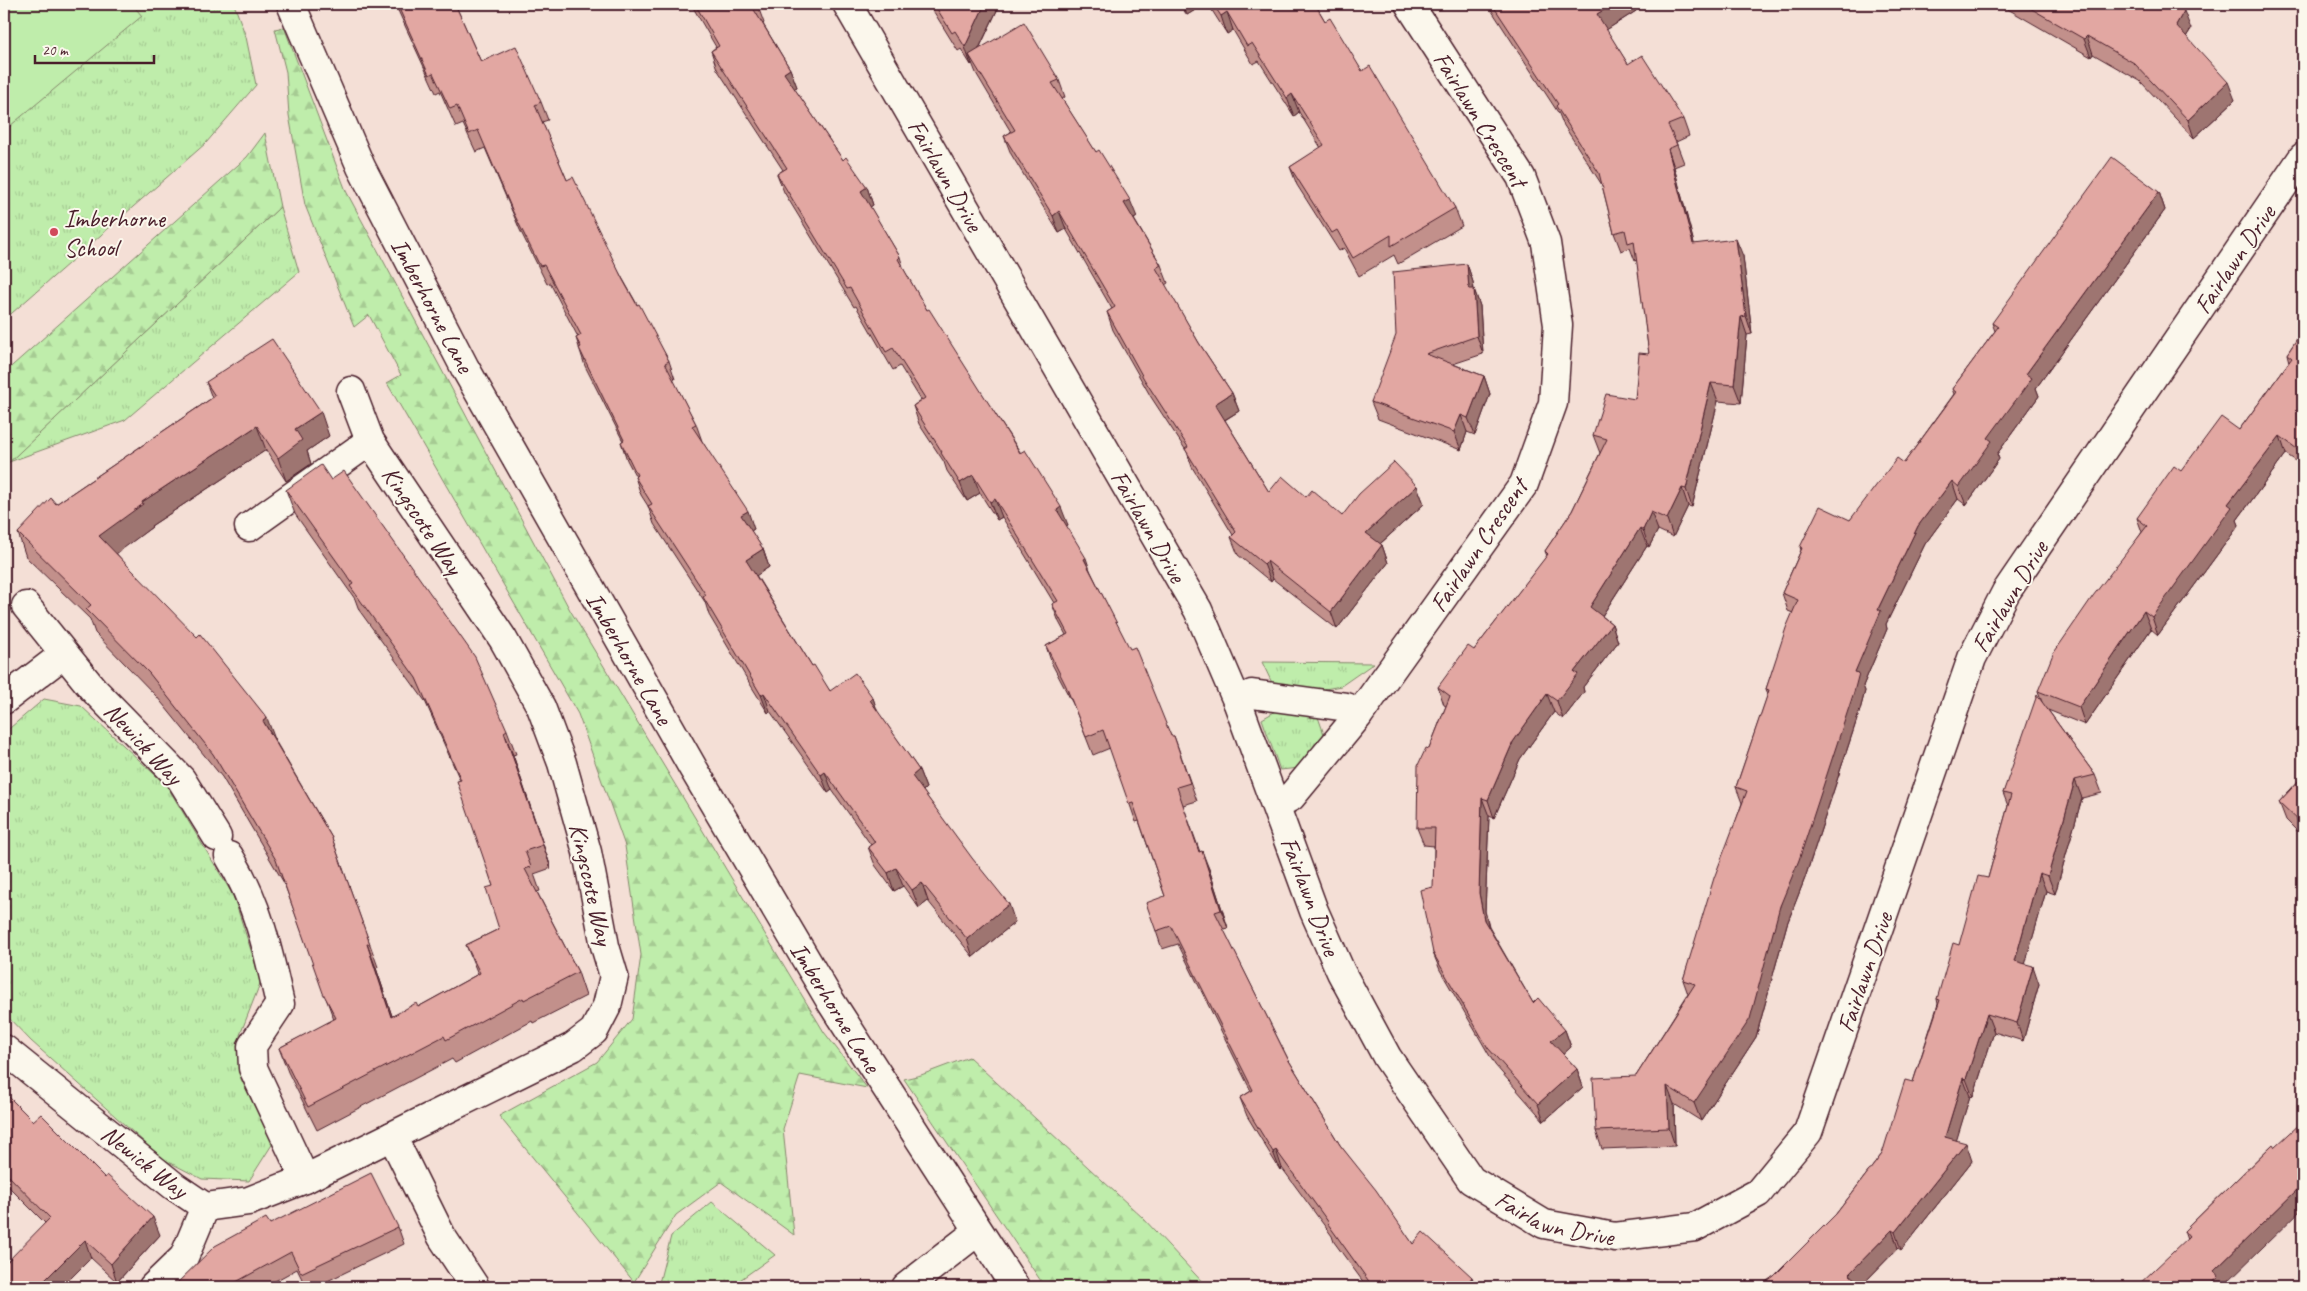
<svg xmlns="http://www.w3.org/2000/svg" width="2307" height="1291" viewBox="0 0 2307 1291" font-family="Caveat,sans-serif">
	<defs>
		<pattern id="grass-tufts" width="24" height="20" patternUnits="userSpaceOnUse" patternTransform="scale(1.25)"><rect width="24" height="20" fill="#bfedab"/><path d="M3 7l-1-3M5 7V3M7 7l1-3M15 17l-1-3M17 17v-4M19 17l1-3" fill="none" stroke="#a6cb93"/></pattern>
		<pattern id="forest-firs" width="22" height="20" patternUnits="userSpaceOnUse" patternTransform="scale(1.25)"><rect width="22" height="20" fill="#bfedab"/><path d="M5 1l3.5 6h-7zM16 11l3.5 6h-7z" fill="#a6cb93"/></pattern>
	</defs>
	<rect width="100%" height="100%" fill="#f4dfd6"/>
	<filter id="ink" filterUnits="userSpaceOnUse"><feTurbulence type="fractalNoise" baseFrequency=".02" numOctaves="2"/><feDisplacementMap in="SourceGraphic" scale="10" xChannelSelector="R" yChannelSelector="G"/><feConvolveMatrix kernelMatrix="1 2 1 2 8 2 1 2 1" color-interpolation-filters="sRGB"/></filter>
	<g filter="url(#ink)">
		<g fill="url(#grass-tufts)" stroke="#84866b">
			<polygon points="4,4 234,4 246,37 256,85 206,143 4,320"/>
			<polygon points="280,207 299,272 125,420 9,462"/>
			<polygon points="1262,662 1374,663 1341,686 1303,693 1273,685"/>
			<polygon points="44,699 81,706 167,786 233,895 261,981 240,1035 241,1079 273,1143 249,1181 202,1179 163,1159 31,1041 4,1013 4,733"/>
			<polygon points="1276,711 1318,717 1324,734 1300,768 1280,770 1262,719"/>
			<polygon points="712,1202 775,1255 730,1287 658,1287 671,1236"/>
		</g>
		<g fill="url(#forest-firs)" stroke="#84866b">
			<polygon points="284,27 346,191 570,610 824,1032 867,1088 800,1075 783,1129 794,1235 721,1182 676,1215 634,1282 499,1116 597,1062 632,1019 641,955 625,846 578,714 387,383 401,375 369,315 354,327 305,205 289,115 286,72 275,29"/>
			<polygon points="265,133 280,207 4,467 4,373 247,157"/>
			<polygon points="969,1057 1143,1218 1207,1287 1045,1287 904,1079 921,1075"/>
		</g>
		<polygon fill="#bfedab" stroke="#84866b" points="4,4 132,4 142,16 4,131"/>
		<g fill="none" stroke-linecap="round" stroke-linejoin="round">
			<g stroke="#4a1f2b" stroke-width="31">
				<g id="minor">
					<polyline points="291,4 361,167 465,368 693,768 831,1002 1015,1287"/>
					<path id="s1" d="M 847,4 L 1198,610 L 1237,701 L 1314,911 L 1341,972 L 1387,1057 L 1471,1180 L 1544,1224 L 1615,1237 L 1695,1227 L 1758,1193 L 1808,1132 L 1972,658 L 2006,592 L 2303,157"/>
					<polyline points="351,391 370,441 503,639 541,707 562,763 587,852 605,946 614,976 607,1006 594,1031 573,1047 392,1136 442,1237 475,1287"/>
					<polyline points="249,527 370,441"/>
					<polyline points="26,606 93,689 181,779 217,837"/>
					<polyline points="4,700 64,654"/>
					<polyline points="1237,701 1252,694 1347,707 1358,716"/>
					<polyline points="1276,805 1291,797 1358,716 1524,484 1553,403 1558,325 1546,243 1521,177 1409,4"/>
					<path d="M 229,856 C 258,903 268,950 280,1004 L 252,1046 L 253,1068 L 305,1179"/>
					<polyline points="4,1049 174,1186 205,1207 249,1201 305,1179 392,1136"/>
					<polyline points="153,1287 184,1257 205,1207"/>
					<polyline points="906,1287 978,1231"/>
				</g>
			</g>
			<use href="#minor" stroke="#fbf7ec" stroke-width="28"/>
		</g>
		<g fill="#c2908b" stroke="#4a1f2b">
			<polygon points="395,4 455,4 481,62 541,102 548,120 542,122 567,180 669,361 675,379 673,380 696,424 702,441 754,529 751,531 763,549 769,567 756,575 812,666 830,691 873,698 877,711 919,770 926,788 923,791 1015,922 973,957 928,901 919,908 903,886 894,891 875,865 868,847 871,845 832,790 828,793 770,711 768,713 750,684 709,615 705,602 654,524 648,506 641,495 635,477 636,477 627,460 621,442 623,441 585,366 576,338 578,337 550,283 547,284 520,230 485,148 476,152 463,124 456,127 440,91 436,93"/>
			<polygon points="691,4 757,4 764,23 763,24 790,69 797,87 794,88 843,160 867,187 873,205 870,207 900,257 904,270 927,310 1068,525 1066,526 1091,572 1171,736 1174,736 1197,801 1183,805 1200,852 1209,869 1228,928 1223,929 1288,1059 1340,1145 1413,1244 1475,1284 1478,1287 1367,1287 1334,1242 1332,1236 1282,1168 1280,1170 1247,1116 1240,1098 1251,1091 1178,944 1162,949 1156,931 1165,896 1139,821 1136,822 1110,748 1093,755 1073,704 1052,664 1046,646 1066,635 1059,622 1052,604 1054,603 1002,517 997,520 980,493 967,501 947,471 944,462 919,424 913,406 921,400 900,366 893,370 856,306 854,307 784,192 777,174 783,170 717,69 711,51 716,47"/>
			<polygon points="929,4 1000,4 979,49 1059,80 1065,97 1062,99 1137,217 1134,219 1161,265 1168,283 1165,285 1199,343 1232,393 1239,411 1225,420 1269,492 1306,497 1342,516 1417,486 1424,504 1380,544 1382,545 1388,563 1337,629 1273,579 1271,582 1238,555 1231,537 1233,535 1192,467 1187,452 1151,397 1113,330 1107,312 1112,309 1066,229 1059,233 1011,154 1004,136 1011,132 976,73 972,63 971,65 961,49 958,51"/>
			<polygon points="1179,4 1205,4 1187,15"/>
			<polygon points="1208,4 1315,4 1325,21 1362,71 1455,208 1462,226 1398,264 1394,255 1359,276 1344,248 1339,251 1297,185 1290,167 1321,148 1299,112 1294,116 1259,61 1253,64 1233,30 1227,34"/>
			<polygon points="1489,4 1633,4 1636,11 1606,30 1628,64 1683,119 1689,136 1676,142 1684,163 1674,167 1694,244 1743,256 1752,334 1747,335 1741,403 1718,401 1692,507 1688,506 1673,537 1658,530 1649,547 1647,546 1602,616 1612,624 1618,642 1583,687 1584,692 1563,719 1554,712 1520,759 1494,818 1489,816 1485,911 1489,927 1533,1003 1565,1030 1571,1047 1563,1054 1577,1069 1583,1087 1544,1121 1495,1065 1440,970 1433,953 1434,846 1424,845 1417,828 1429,749 1446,706 1444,705 1438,687 1474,650 1547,556 1545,551 1572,511 1600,453 1593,435 1635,399 1649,354 1637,260 1635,261 1630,248 1621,251 1614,233 1602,185 1563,124 1559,114 1490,8"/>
			<polygon points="1999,4 2172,4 2191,29 2186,37 2235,100 2194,138 2140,81 2093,54 2091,57"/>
			<polygon points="2159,192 2165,210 2036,388 2039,396 1997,454 1999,459 1966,505 1958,499 1925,544 1886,624 1887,629 1863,686 1865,691 1860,710 1805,878 1787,924 1756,1037 1701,1121 1674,1104 1675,1146 1602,1149 1596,1131 1636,1076 1688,994 1683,980 1742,803 1736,787 1768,694 1766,689 1793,613 1788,611 1782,593 1801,550 1800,547 1850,520 1904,463 1954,394 1952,389 1995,331 1992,323"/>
			<polygon points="1467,264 1473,282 1474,289 1480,306 1483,354 1453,364 1484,376 1490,394 1475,435 1467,432 1461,450 1378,419 1371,402"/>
			<polygon points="2303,330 2303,466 2286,454 2237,520 2239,525 2158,635 2151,629 2085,725 2048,710 2095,775 2102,793 2082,798 2055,894 2046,891 2025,964 2039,984 2023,1041 1994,1032 1973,1097 1970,1096 1956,1140 1972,1161 1901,1250 1898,1248 1860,1287 1759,1287 1774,1276 1836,1214 1882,1154 1913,1082 1938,1004 1937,999 1959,945 1988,878 2008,806 2003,793 2042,702 2038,691 2142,532 2137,518 2181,471 2239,430 2289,362 2287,354"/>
			<polygon points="206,382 329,436 307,451 311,464 286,481 266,450 151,526 152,527 116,553 276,742 332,838 378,967 376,968 392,1016 418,1007 478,974 466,945 499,929 493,886 460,780 425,701 359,610 355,599 295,514 286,490 507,730 516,754 513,755 551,868 534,874 540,891 537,892 578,972 586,996 533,1023 532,1021 455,1063 452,1059 317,1130 288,1072 279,1048 334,1020 284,883 222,777 157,697 95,633 90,619 26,557 18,533 56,504 212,398"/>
			<polygon points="2303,776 2303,837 2286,820 2279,802"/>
			<polygon points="4,1092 33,1121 160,1235 117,1282 91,1258 62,1287 4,1287 45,1223 4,1182"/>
			<polygon points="2273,1144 2223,1286 2187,1240 2184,1231"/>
			<polygon points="270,1224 398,1227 404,1244 315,1287 306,1287 297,1269 264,1287 173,1287"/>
		</g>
		<g fill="#9e7571" stroke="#4a1f2b">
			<polygon points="985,4 1000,4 973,61 969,55 972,63 971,65 965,47"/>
			<polygon points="1183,4 1205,4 1187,15"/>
			<polygon points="1613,4 1633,4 1636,11 1603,32 1597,14"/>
			<polygon points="2184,11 2191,29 2182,43 2176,25"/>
			<polygon points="1227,12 1233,30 1227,34 1221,16"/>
			<polygon points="2087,36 2093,54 2091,57 2084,39"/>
			<polygon points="790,69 797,87 790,91 784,73"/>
			<polygon points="2228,82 2235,100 2194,138 2188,120"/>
			<polygon points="1292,94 1299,112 1294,116 1287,98"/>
			<polygon points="1668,149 1674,167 1699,262 1693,244"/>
			<polygon points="867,187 873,205 867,209 861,191"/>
			<polygon points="2159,192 2165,210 2036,388 2039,396 1997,454 1999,459 1966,505 1959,487 2026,374"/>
			<polygon points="1130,200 1137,217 1131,221 1124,203"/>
			<polygon points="1059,211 1066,229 1059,233 1053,216"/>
			<polygon points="1736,239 1743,256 1752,334 1746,316"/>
			<polygon points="1467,264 1473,282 1475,307 1469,289"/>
			<polygon points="1474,289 1480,306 1483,354 1477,336"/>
			<polygon points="1741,317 1747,335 1741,403 1734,385"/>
			<polygon points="1484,376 1490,394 1475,435 1468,418"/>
			<polygon points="1711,383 1718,401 1692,507 1686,489"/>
			<polygon points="1232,393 1239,411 1221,422 1215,404"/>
			<polygon points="321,412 329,436 307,451 311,464 286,481 278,458 295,429"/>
			<polygon points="1461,415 1467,432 1461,450 1454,432"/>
			<polygon points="257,426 266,450 151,526 152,527 108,560 99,536 142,502"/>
			<polygon points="2280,436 2286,454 2237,520 2239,525 2158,635 2152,617 2228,504"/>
			<polygon points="2303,440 2303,465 2297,449"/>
			<polygon points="973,475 980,493 967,501 960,483"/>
			<polygon points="1952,481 1958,499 1925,544 1886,624 1887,629 1863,686 1865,691 1860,710 1805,878 1787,924 1756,1037 1701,1121 1694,1103 1780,906 1855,672 1878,609 1918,526"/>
			<polygon points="1417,486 1424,504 1372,551 1366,533"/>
			<polygon points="1682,488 1688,506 1673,537 1667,519"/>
			<polygon points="995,499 1002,517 997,520 990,502"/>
			<polygon points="1061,507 1068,525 1063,528 1057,510"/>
			<polygon points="748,511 754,529 747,533 741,515"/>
			<polygon points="1651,512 1658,530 1649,547 1643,530"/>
			<polygon points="1640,528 1647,546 1596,625 1590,607"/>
			<polygon points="1382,545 1388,563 1337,629 1331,612"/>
			<polygon points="763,549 769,567 753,578 746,560"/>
			<polygon points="1086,558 1092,576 1084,559"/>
			<polygon points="1267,561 1273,579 1271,582 1264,564"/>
			<polygon points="2144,611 2151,629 2085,725 2079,707"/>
			<polygon points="1612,624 1618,642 1583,687 1584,692 1563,719 1557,701 1574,672"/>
			<polygon points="4,628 9,643 4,648"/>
			<polygon points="764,693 770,711 768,713 761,695"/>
			<polygon points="1547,694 1554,712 1520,759 1494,818 1488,800 1513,742"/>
			<polygon points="873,698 879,716 870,700"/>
			<polygon points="267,718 276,742 263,721"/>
			<polygon points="504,732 513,755 551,868 543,845"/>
			<polygon points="919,770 926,788 919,794 912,776"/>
			<polygon points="825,772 832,790 828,793 821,775"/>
			<polygon points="2075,780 2082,798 2055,894 2048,876"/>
			<polygon points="1482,798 1489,816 1485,911 1491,938 1484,920 1479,893"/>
			<polygon points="1202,851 1209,869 1228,928 1221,910"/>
			<polygon points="896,868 903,886 894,891 888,873"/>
			<polygon points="2039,873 2046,891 2021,979 2015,961"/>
			<polygon points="922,883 928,901 919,908 912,890"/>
			<polygon points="1009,904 1015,922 973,957 967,939"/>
			<polygon points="367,944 376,968 400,1040 391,1017"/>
			<polygon points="2033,966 2039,984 2023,1041 2017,1023"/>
			<polygon points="1987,1014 1994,1032 1973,1097 1966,1079"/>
			<polygon points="1565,1030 1571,1047 1558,1059 1551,1041"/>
			<polygon points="1577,1069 1583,1087 1544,1121 1538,1104"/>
			<polygon points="1963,1078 1970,1096 1952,1155 1945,1137"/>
			<polygon points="1667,1086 1674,1104 1675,1146 1669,1128"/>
			<polygon points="1966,1143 1972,1161 1901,1250 1895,1232"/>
			<polygon points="1276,1150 1282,1168 1280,1170 1273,1152"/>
			<polygon points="2303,1184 2303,1208 2223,1286 2223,1287 2208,1287 2214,1271"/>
			<polygon points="153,1217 160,1235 117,1282 111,1264"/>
			<polygon points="1892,1230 1898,1248 1860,1287 1854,1287 1849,1274"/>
			<polygon points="85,1240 91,1258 62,1287 38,1287"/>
			<polygon points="1472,1277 1476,1287 1470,1280"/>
		</g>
		<g fill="#e2a7a2" stroke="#4a1f2b">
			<polygon points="397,4 455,4 481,62 516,46 541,102 535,105 567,180 573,177 623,280 637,305 639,304 669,361 665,363 696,424 692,426 748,511 741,515 763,549 746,560 812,666 814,665 830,691 855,673 873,698 870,700 919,770 912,776 972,858 1009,904 967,939 922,883 912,890 896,868 888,873 868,847 875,842 825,772 821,775 764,693 761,695 744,666 703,597 706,595 648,506 652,504 635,477 637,475 621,442 624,440 579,348 581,347 576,338 581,335 544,265 540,266 513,212 478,130 469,134 457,106 450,109 433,73 429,75"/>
			<polygon points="695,4 757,4 758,5 753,8 790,69 784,73 843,160 846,157 867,187 861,191 900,257 898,259 927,310 929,309 1020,453 1025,450 1061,507 1057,510 1086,558 1084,559 1130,649 1135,647 1171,736 1174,736 1190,783 1177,787 1199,852 1202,851 1221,910 1215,912 1288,1059 1340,1145 1376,1190 1413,1244 1423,1232 1472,1277 1470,1280 1478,1287 1373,1287 1328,1224 1329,1223 1276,1150 1273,1152 1240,1098 1253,1090 1171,926 1156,931 1146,903 1165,896 1133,803 1129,804 1103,730 1086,737 1066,686 1046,646 1068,634 1052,604 1058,601 995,499 990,502 973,475 960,483 941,453 942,452 913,406 925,398 893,348 886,352 850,288 847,289 777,174 787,168 711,51 719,46"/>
			<polygon points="934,4 985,4 965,47 955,31 952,33"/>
			<polygon points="1213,4 1315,4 1325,21 1330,18 1362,71 1370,66 1455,208 1391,246 1391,235 1353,258 1337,230 1332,233 1290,167 1324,145 1292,94 1287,98 1252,43 1247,46 1227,12 1221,16"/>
			<polygon points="1492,4 1613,4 1597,14 1628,64 1642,55 1683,119 1668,125 1677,145 1668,149 1693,244 1736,239 1746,316 1741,317 1734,385 1711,383 1686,489 1682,488 1667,519 1651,512 1643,530 1640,528 1590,607 1612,624 1574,672 1578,674 1557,701 1547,694 1513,742 1488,800 1482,798 1479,893 1484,920 1533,1003 1538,998 1565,1030 1551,1041 1577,1069 1538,1104 1488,1048 1433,953 1420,890 1433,887 1435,828 1417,828 1418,765 1426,748 1429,749 1450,696 1438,687 1468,646 1474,650 1548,554 1545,551 1572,511 1607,439 1593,435 1606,394 1635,399 1639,353 1649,354 1634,241 1628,243 1625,230 1614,233 1599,173 1556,106 1558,104"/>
			<polygon points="2023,4 2172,4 2184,11 2176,25 2228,82 2188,120 2134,63 2087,36 2084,39"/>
			<polygon points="1024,22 1059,80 1052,83 1096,152 1099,150 1130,200 1124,203 1161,265 1156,268 1199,343 1232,393 1215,404 1269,492 1282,476 1306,497 1312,490 1342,516 1359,494 1394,462 1417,486 1366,533 1382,545 1331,612 1267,561 1264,564 1231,537 1236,532 1185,449 1188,447 1144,379 1107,312 1115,307 1059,211 1053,216 1004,136 1015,130 969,55"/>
			<polygon points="2112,157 2159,192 2026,374 2032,378 1988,438 1992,441 1959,487 1952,481 1918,526 1878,609 1881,611 1855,672 1859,673 1854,692 1799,860 1780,906 1750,1019 1694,1103 1667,1086 1669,1128 1596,1131 1593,1078 1636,1076 1695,984 1683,980 1714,878 1747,791 1736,787 1769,690 1766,689 1786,628 1798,600 1782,593 1802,548 1800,547 1820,506 1850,520 1897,458 1904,463 1956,392 1952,389 1998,327 1992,323"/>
			<polygon points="1467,264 1469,289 1474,289 1477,336 1426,354 1484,376 1468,418 1461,415 1454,432 1371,402 1396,335 1393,272"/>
			<polygon points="2303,330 2303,440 2297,449 2280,436 2228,504 2232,507 2152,617 2144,611 2079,707 2038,691 2053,654 2093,596 2147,526 2137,518 2174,466 2181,471 2221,417 2239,430 2292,358 2287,354"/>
			<polygon points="272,339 321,412 295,429 302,440 278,458 257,426 142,502 143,504 99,536 197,637 200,634 267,718 263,721 332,838 370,944 367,944 391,1017 416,1003 418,1007 480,973 466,945 499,929 486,888 493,886 457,781 461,780 416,678 350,586 353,584 286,490 321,465 331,480 344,471 475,657 507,730 504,732 543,845 525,851 531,867 525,869 578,972 524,1000 523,998 446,1040 444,1036 308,1107 279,1048 336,1018 323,993 276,860 213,754 149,673 86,609 91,605 18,533 51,498 56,504 215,396 206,382"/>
			<polygon points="2037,695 2095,775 2075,780 2048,876 2039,873 2015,961 2033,966 2017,1023 1987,1014 1966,1079 1963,1078 1945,1137 1966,1143 1895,1232 1892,1230 1849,1274 1859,1283 1854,1287 1759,1287 1774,1276 1836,1214 1882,1154 1905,1080 1913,1082 1940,1000 1937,999 1953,943 1959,945 1978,876 1988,878 2011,795 2003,793"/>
			<polygon points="2303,776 2303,825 2279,802"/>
			<polygon points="4,1092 33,1121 41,1114 105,1178 107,1175 153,1217 111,1264 85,1240 38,1287 4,1287 4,1265 50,1218 4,1171"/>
			<polygon points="2303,1121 2303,1184 2214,1271 2219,1277 2208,1287 2136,1287 2189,1237 2184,1231 2273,1144 2275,1147"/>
			<polygon points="371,1173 398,1227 301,1273 291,1252 227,1287 173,1287 215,1246 266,1218 270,1224"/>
		</g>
	</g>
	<circle fill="#d1495b" stroke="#fbf7ec" stroke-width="2" cx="54" cy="232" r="5"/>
	<g text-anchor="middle" stroke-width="4" stroke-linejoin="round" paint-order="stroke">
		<g font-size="25" fill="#4a1f2b" stroke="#fbf7ec">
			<text transform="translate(1481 119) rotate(58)" y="9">Fairlawn Crescent</text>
			<text transform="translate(946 175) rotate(60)" y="9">Fairlawn Drive</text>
			<text transform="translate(2234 259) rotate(-56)" y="9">Fairlawn Drive</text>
			<text transform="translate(433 305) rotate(62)" y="9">Imberhorne Lane</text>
			<text transform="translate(423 520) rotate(56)" y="9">Kingscote Way</text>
			<text transform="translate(1149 526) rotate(60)" y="9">Fairlawn Drive</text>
			<text transform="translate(1478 545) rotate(-56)" y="9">Fairlawn Crescent</text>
			<text transform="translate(2009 596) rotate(-59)" y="9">Fairlawn Drive</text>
			<text transform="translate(630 658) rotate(60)" y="9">Imberhorne Lane</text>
			<text transform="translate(144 743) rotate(47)" y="9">Newick Way</text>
			<text transform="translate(592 884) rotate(77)" y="9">Kingscote Way</text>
			<text transform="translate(1311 896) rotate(69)" y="9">Fairlawn Drive</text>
			<text transform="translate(1864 972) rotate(-71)" y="9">Fairlawn Drive</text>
			<text transform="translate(836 1007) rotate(58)" y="9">Imberhorne Lane</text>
			<text transform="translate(145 1161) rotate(38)" y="9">Newick Way</text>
			<text dy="9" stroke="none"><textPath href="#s1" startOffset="1429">Fairlawn Drive</textPath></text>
		</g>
		<g font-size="25" fill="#4a1f2b" stroke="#fbf7ec" text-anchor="start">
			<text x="64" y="227">Imberhorne<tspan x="64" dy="29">School</tspan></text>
		</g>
	</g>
	<rect width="2307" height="1291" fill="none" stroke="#fbf7ec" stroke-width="20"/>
	<rect x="10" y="10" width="2287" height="1271" fill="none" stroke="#4a1f2b" stroke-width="2" filter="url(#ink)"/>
	<path d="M35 55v8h119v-8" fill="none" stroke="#4a1f2b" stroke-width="2.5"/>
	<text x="42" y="55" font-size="15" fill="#4a1f2b" stroke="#fbf7ec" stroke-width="4" paint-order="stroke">20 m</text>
</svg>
